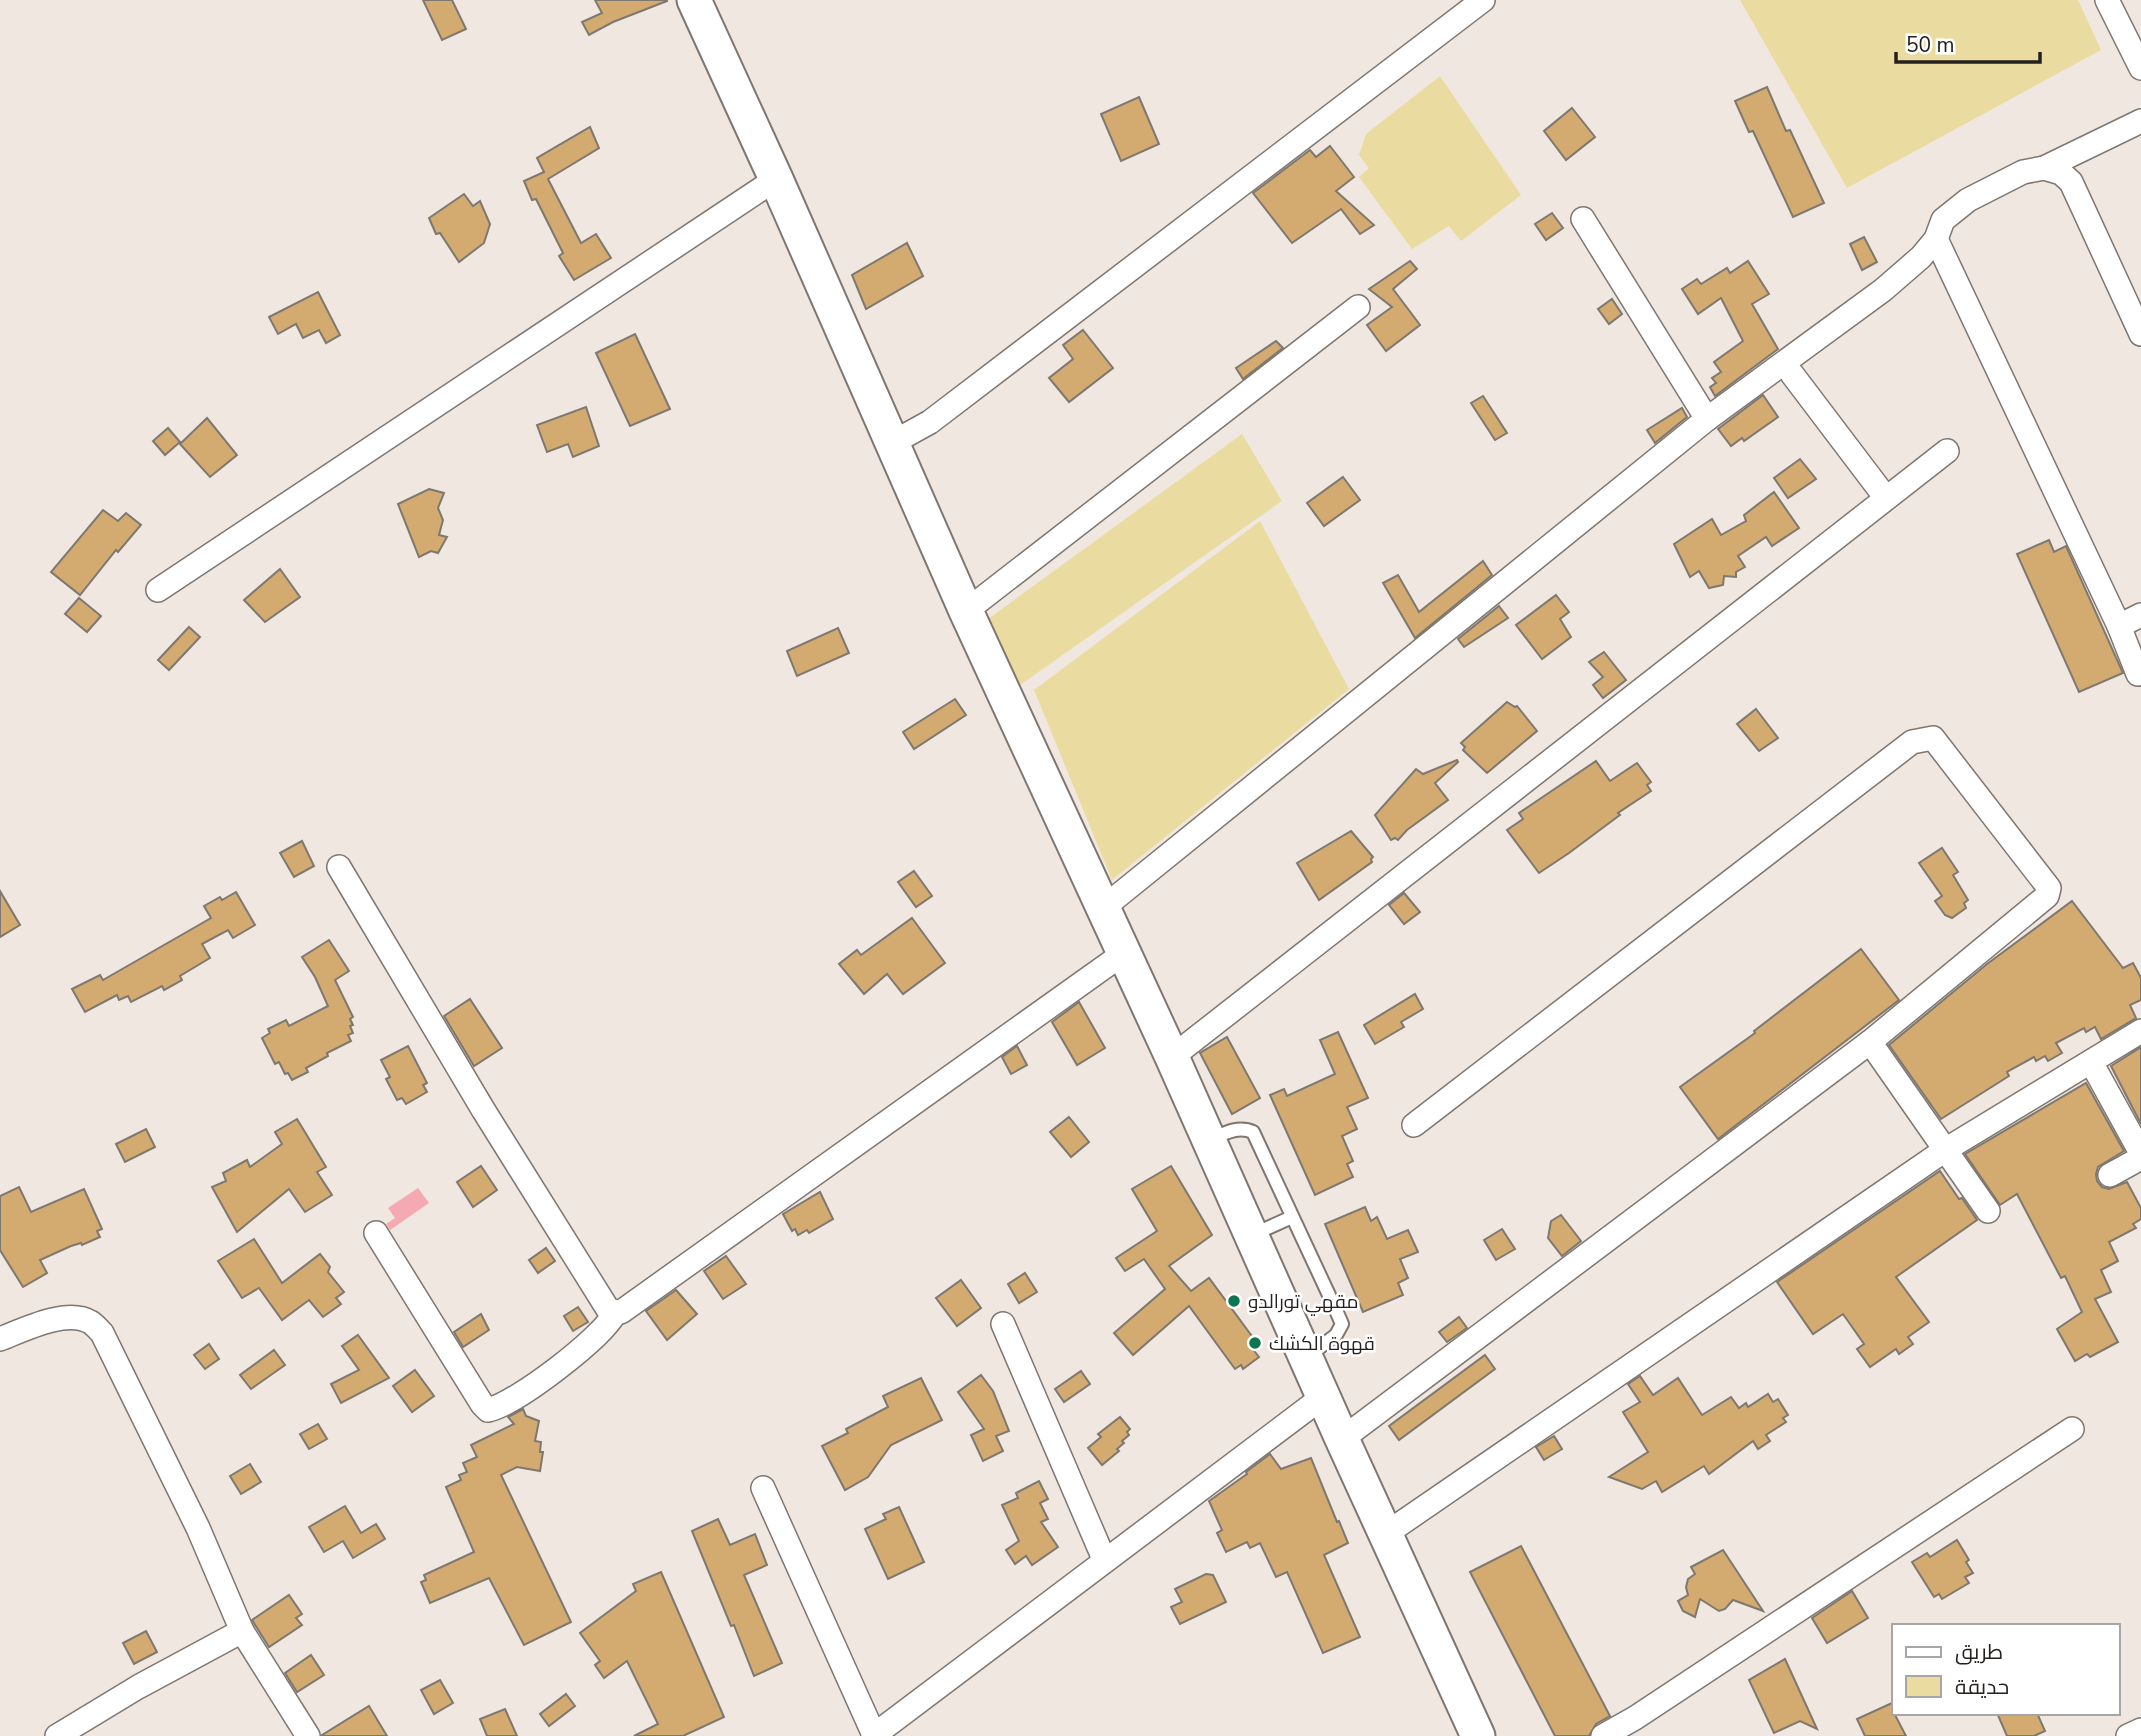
<svg xmlns="http://www.w3.org/2000/svg" width="2141" height="1736" viewBox="0 0 2141 1736" font-family="'Nunito Sans',Cairo,sans-serif">
	<rect width="100%" height="100%" fill="#f1e7e1"/>
	<g fill="#eadca1">
		<polygon points="1740,0 2078,0 2101,50 1847,188"/>
		<polygon points="1440,76 1521,195 1461,241 1449,226 1412,249 1359,177 1369,168 1359,155 1366,134"/>
		<polygon points="1242,434 1282,501 1020,685 988,619"/>
		<polygon points="1260,521 1349,689 1112,880 1034,690"/>
	</g>
	<polygon fill="#f5a9b3" points="418,1188 429,1203 390,1230 386,1224 395,1218 388,1208"/>
	<g fill="#d3aa6f" stroke="#7e7870" stroke-width="2">
		<polygon points="423,0 452,0 466,29 442,40"/>
		<polygon points="595,0 667,0 667,1 613,22 589,35 582,22 602,13"/>
		<polygon points="1767,87 1786,131 1790,130 1824,203 1793,217 1753,131 1749,132 1735,101"/>
		<polygon points="1139,97 1159,144 1121,161 1101,114"/>
		<polygon points="1572,108 1595,137 1566,160 1544,131"/>
		<polygon points="590,127 599,148 548,179 581,243 596,234 611,258 574,280 559,256 563,253 536,199 532,200 524,181 544,172 537,158"/>
		<polygon points="1330,146 1354,177 1336,191 1374,225 1360,234 1341,209 1292,243 1253,193 1310,150 1316,157"/>
		<polygon points="464,194 473,206 480,201 490,224 484,243 459,262 440,233 436,234 429,218"/>
		<polygon points="1552,213 1563,228 1546,240 1535,224"/>
		<polygon points="1864,237 1877,262 1862,270 1850,244"/>
		<polygon points="907,243 923,276 866,309 852,275"/>
		<polygon points="1410,261 1417,269 1393,289 1420,325 1386,351 1367,325 1392,307 1369,289"/>
		<polygon points="1748,261 1769,294 1752,304 1778,349 1715,396 1710,387 1716,383 1712,378 1721,372 1714,362 1743,341 1721,298 1698,314 1682,289 1697,279 1701,284 1727,268 1730,273"/>
		<polygon points="318,292 340,335 326,343 319,330 303,338 296,324 278,334 269,317"/>
		<polygon points="1612,299 1622,314 1609,324 1598,309"/>
		<polygon points="1083,330 1113,368 1069,402 1049,378 1073,359 1063,345"/>
		<polygon points="635,334 670,409 630,426 596,353"/>
		<polygon points="1276,341 1283,348 1243,379 1236,368"/>
		<polygon points="1763,395 1778,417 1744,441 1742,438 1731,446 1718,429"/>
		<polygon points="1483,396 1507,433 1495,440 1471,403"/>
		<polygon points="586,407 599,446 573,457 568,444 547,452 537,425"/>
		<polygon points="1682,408 1687,417 1655,443 1647,430"/>
		<polygon points="207,418 237,455 210,477 180,444"/>
		<polygon points="168,428 180,442 165,455 153,441"/>
		<polygon points="1800,459 1816,479 1788,498 1774,478"/>
		<polygon points="1343,477 1360,500 1324,526 1307,503"/>
		<polygon points="429,489 444,493 438,508 443,520 439,535 447,537 438,553 431,551 419,557 398,504"/>
		<polygon points="1774,492 1799,528 1772,546 1766,537 1738,556 1745,567 1736,572 1736,577 1724,576 1723,585 1709,588 1699,571 1690,577 1674,544 1712,519 1721,535 1746,521 1744,515"/>
		<polygon points="103,510 118,521 126,513 141,525 118,552 116,550 80,595 51,572"/>
		<polygon points="2049,540 2054,552 2066,546 2123,673 2079,692 2017,554"/>
		<polygon points="1483,561 1492,575 1415,638 1383,583 1398,575 1419,612"/>
		<polygon points="280,569 300,597 265,622 244,600"/>
		<polygon points="1556,595 1569,612 1560,619 1571,637 1542,659 1516,625"/>
		<polygon points="79,598 101,616 87,632 65,614"/>
		<polygon points="1499,606 1508,618 1464,647 1458,639"/>
		<polygon points="189,627 200,637 169,670 158,660"/>
		<polygon points="838,628 849,653 797,676 787,651"/>
		<polygon points="1604,652 1626,680 1603,698 1593,685 1603,677 1589,662"/>
		<polygon points="955,699 966,715 914,749 903,732"/>
		<polygon points="1507,702 1515,707 1517,706 1537,731 1487,773 1463,750 1465,747 1461,743"/>
		<polygon points="1756,709 1778,738 1759,751 1737,724"/>
		<polygon points="1457,760 1458,762 1435,783 1448,800 1407,830 1398,840 1395,838 1391,840 1375,815 1416,769 1423,774"/>
		<polygon points="1596,761 1610,781 1637,763 1651,782 1647,785 1651,791 1618,813 1620,815 1569,853 1539,873 1507,830 1523,819 1519,813"/>
		<polygon points="1351,831 1373,857 1371,859 1372,862 1319,900 1297,863"/>
		<polygon points="302,841 314,866 294,877 280,853"/>
		<polygon points="1942,848 1958,872 1953,875 1968,900 1964,903 1966,908 1952,918 1945,915 1935,901 1942,896 1919,863"/>
		<polygon points="914,871 932,896 916,907 898,882"/>
		<polygon points="0,891 20,925 0,937"/>
		<polygon points="236,892 255,925 233,938 228,930 202,944 210,958 180,976 182,980 164,990 162,986 131,1002 128,996 119,1000 117,995 85,1012 72,989 100,975 103,980 211,918 204,906 220,897 222,900"/>
		<polygon points="1404,893 1420,912 1404,924 1389,905"/>
		<polygon points="2072,901 2123,968 2133,963 2141,978 2141,1000 2130,1005 2136,1018 2101,1039 2095,1027 2086,1032 2084,1028 2056,1043 2062,1053 2048,1061 2045,1056 2036,1061 2034,1057 2007,1072 2009,1076 1941,1119 1889,1045 1987,964"/>
		<polygon points="912,918 945,963 903,994 887,974 864,994 839,964 857,950 861,955"/>
		<polygon points="329,940 349,971 335,980 353,1017 350,1019 353,1025 350,1026 353,1033 348,1035 351,1041 327,1053 328,1056 306,1068 308,1072 292,1080 288,1073 285,1074 279,1062 275,1064 262,1038 270,1033 268,1029 286,1020 289,1026 328,1006 315,977 302,957"/>
		<polygon points="1861,949 1899,1000 1718,1139 1680,1087 1755,1033 1754,1031"/>
		<polygon points="1415,994 1423,1009 1401,1022 1404,1027 1375,1044 1364,1025"/>
		<polygon points="470,999 502,1048 474,1066 444,1016"/>
		<polygon points="1079,1002 1105,1048 1077,1065 1052,1022"/>
		<polygon points="1338,1032 1368,1098 1347,1107 1357,1129 1342,1136 1353,1161 1347,1164 1353,1177 1315,1195 1270,1095 1284,1089 1287,1096 1335,1074 1320,1040"/>
		<polygon points="1227,1037 1260,1098 1232,1114 1200,1053"/>
		<polygon points="408,1046 427,1083 423,1085 427,1092 406,1104 402,1098 397,1100 386,1079 390,1077 381,1060"/>
		<polygon points="1017,1046 1027,1065 1011,1074 1002,1057"/>
		<polygon points="2141,1047 2141,1124 2111,1066"/>
		<polygon points="2086,1083 2124,1151 2098,1167 2096,1174 2097,1181 2102,1187 2109,1189 2127,1182 2141,1208 2141,1219 2133,1224 2136,1228 2109,1242 2118,1261 2101,1270 2111,1292 2095,1299 2118,1342 2090,1357 2087,1354 2075,1361 2057,1329 2082,1312 2065,1276 2061,1278 2017,1194 2000,1205 1965,1154"/>
		<polygon points="1069,1117 1089,1142 1071,1157 1050,1132"/>
		<polygon points="297,1119 326,1167 317,1172 332,1195 305,1212 289,1189 237,1232 212,1187 226,1181 223,1173 247,1160 250,1167 282,1144 275,1132"/>
		<polygon points="146,1129 155,1147 125,1162 116,1144"/>
		<polygon points="481,1166 497,1190 473,1207 457,1182"/>
		<polygon points="1171,1166 1212,1235 1169,1266 1191,1291 1209,1278 1254,1339 1248,1343 1259,1357 1243,1369 1241,1365 1235,1369 1189,1306 1133,1355 1114,1333 1165,1289 1144,1259 1125,1271 1116,1258 1157,1231 1132,1189"/>
		<polygon points="1940,1171 1959,1199 1962,1198 1977,1220 1896,1277 1929,1322 1908,1337 1913,1344 1899,1354 1896,1349 1870,1367 1857,1349 1864,1344 1843,1314 1813,1334 1777,1282"/>
		<polygon points="19,1187 31,1212 84,1189 102,1229 97,1231 100,1237 82,1245 81,1243 71,1246 40,1260 47,1273 23,1287 0,1250 0,1196"/>
		<polygon points="820,1192 833,1219 809,1233 807,1230 798,1235 795,1229 792,1231 783,1214"/>
		<polygon points="1365,1207 1371,1221 1377,1217 1387,1239 1408,1230 1418,1252 1400,1259 1408,1278 1398,1283 1403,1295 1363,1312 1325,1224"/>
		<polygon points="1561,1215 1581,1241 1562,1256 1548,1238 1551,1221"/>
		<polygon points="1502,1229 1515,1249 1496,1260 1484,1240"/>
		<polygon points="254,1239 282,1283 320,1254 330,1267 328,1272 344,1292 336,1298 341,1304 323,1317 309,1300 282,1320 259,1288 242,1298 218,1261"/>
		<polygon points="546,1248 555,1261 538,1273 529,1260"/>
		<polygon points="726,1256 746,1284 723,1299 704,1271"/>
		<polygon points="1025,1273 1037,1292 1019,1303 1008,1284"/>
		<polygon points="961,1280 981,1308 957,1326 936,1298"/>
		<polygon points="676,1290 697,1314 667,1340 646,1311"/>
		<polygon points="578,1307 588,1322 573,1331 564,1316"/>
		<polygon points="481,1314 489,1330 463,1347 454,1332"/>
		<polygon points="1459,1317 1467,1328 1447,1342 1439,1332"/>
		<polygon points="358,1335 389,1378 341,1403 331,1384 359,1370 342,1346"/>
		<polygon points="209,1344 219,1359 205,1369 194,1355"/>
		<polygon points="274,1350 285,1365 251,1389 240,1375"/>
		<polygon points="1485,1355 1495,1369 1399,1440 1389,1426"/>
		<polygon points="415,1370 434,1396 412,1412 393,1386"/>
		<polygon points="1081,1371 1090,1384 1064,1402 1055,1389"/>
		<polygon points="981,1375 993,1391 1009,1431 996,1436 1003,1451 983,1461 971,1435 984,1429 958,1392"/>
		<polygon points="1640,1376 1653,1395 1678,1378 1702,1415 1731,1397 1739,1408 1746,1403 1748,1407 1768,1394 1773,1402 1778,1399 1788,1415 1783,1418 1786,1422 1766,1435 1770,1441 1758,1449 1753,1441 1709,1474 1704,1466 1662,1492 1656,1481 1642,1489 1609,1477 1648,1452 1623,1412 1640,1402 1628,1384"/>
		<polygon points="921,1378 942,1420 891,1445 868,1477 845,1490 822,1446 848,1433 846,1429 888,1407 883,1396"/>
		<polygon points="523,1409 526,1416 539,1421 535,1441 541,1442 540,1452 543,1452 540,1471 517,1467 501,1475 571,1622 524,1645 489,1578 430,1603 421,1582 426,1580 424,1575 474,1552 446,1487 461,1480 459,1475 467,1472 463,1463 477,1457 471,1445 514,1424 508,1417"/>
		<polygon points="1120,1417 1130,1429 1127,1432 1129,1435 1122,1441 1124,1443 1117,1449 1119,1451 1102,1465 1088,1448 1101,1437 1098,1434"/>
		<polygon points="318,1424 327,1439 309,1449 300,1434"/>
		<polygon points="1554,1436 1562,1449 1544,1460 1536,1447"/>
		<polygon points="1270,1454 1281,1469 1311,1458 1337,1522 1339,1521 1348,1543 1324,1555 1360,1637 1323,1653 1287,1572 1276,1577 1260,1543 1250,1548 1247,1542 1226,1552 1217,1533 1222,1530 1209,1501 1247,1474 1246,1472"/>
		<polygon points="250,1464 261,1482 241,1494 230,1476"/>
		<polygon points="1039,1481 1048,1499 1040,1503 1048,1519 1041,1522 1058,1547 1032,1565 1026,1556 1015,1564 1006,1550 1019,1541 1002,1505 1018,1498 1016,1493"/>
		<polygon points="345,1506 361,1533 376,1524 385,1539 353,1558 343,1541 324,1552 309,1527"/>
		<polygon points="899,1507 924,1562 888,1579 865,1529 886,1519 883,1514"/>
		<polygon points="718,1519 730,1545 755,1534 767,1565 744,1575 782,1663 754,1676 734,1625 731,1626 692,1531"/>
		<polygon points="1957,1540 1969,1560 1966,1562 1973,1573 1965,1577 1969,1583 1942,1599 1939,1594 1934,1597 1912,1562 1927,1553 1930,1557"/>
		<polygon points="1521,1546 1610,1716 1596,1724 1589,1736 1555,1736 1470,1572"/>
		<polygon points="1723,1550 1763,1611 1733,1600 1725,1609 1719,1611 1700,1599 1695,1617 1683,1611 1678,1601 1688,1595 1686,1587 1688,1579 1695,1574 1691,1567"/>
		<polygon points="661,1572 724,1717 683,1736 634,1736 658,1724 627,1661 604,1678 595,1665 600,1661 580,1633 636,1591 633,1584"/>
		<polygon points="1206,1574 1213,1575 1226,1602 1180,1624 1171,1607 1182,1602 1175,1589"/>
		<polygon points="1852,1591 1868,1618 1827,1643 1812,1618"/>
		<polygon points="289,1595 302,1614 296,1618 302,1625 269,1647 252,1620"/>
		<polygon points="146,1631 157,1652 134,1664 123,1643"/>
		<polygon points="311,1655 324,1675 297,1692 285,1673"/>
		<polygon points="1785,1659 1817,1729 1800,1721 1774,1733 1749,1680"/>
		<polygon points="440,1680 453,1703 434,1714 421,1690"/>
		<polygon points="566,1694 575,1706 549,1726 540,1714"/>
		<polygon points="1892,1703 1894,1713 1906,1736 1865,1736 1857,1719"/>
		<polygon points="369,1706 387,1736 322,1736 322,1735"/>
		<polygon points="505,1709 517,1736 487,1736 480,1719"/>
		<polygon points="1997,1713 2037,1713 2045,1731 2034,1736 2007,1736"/>
	</g>
	<g fill="none" stroke-linecap="round" stroke-linejoin="round">
		<g stroke="#7e7670" stroke-width="16">
			<g id="service">
				<path d="M 1209,1140 C 1223,1134 1238,1125 1253,1132 L 1335,1308 L 1342,1324 L 1336,1335 L 1307,1357"/>
				<polyline points="1252,1235 1292,1217"/>
			</g>
		</g>
		<g stroke="#7e7670" stroke-width="26">
			<g id="minor">
				<polyline points="2107,0 2141,68"/>
				<polyline points="2044,168 2141,121"/>
				<polyline points="1583,219 1707,419"/>
				<polyline points="1936,239 2119,626 2141,615"/>
				<polyline points="1792,374 1886,498"/>
				<polyline points="892,443 930,422 1483,0"/>
				<polyline points="158,590 776,179"/>
				<polyline points="966,611 1358,307"/>
				<polyline points="2119,626 2138,674"/>
				<polyline points="339,867 484,1111 609,1311 621,1312 1124,953"/>
				<polyline points="1103,908 1707,419 1883,290 1921,257 1936,239 1943,220 1968,200 2023,172 2044,168 2061,173 2071,182 2141,334"/>
				<polyline points="1870,1042 1988,1211"/>
				<polyline points="1172,1057 1947,451"/>
				<polyline points="2091,1062 2141,1153"/>
				<polyline points="2110,1175 2141,1158"/>
				<path d="M 376,1233 L 482,1404 L 488,1410 C 516,1404 602,1338 615,1313"/>
				<polyline points="1003,1324 1104,1559"/>
				<path d="M 0,1339 C 23,1330 67,1308 90,1322 C 94,1324 98,1329 102,1333 L 198,1528 L 242,1631 L 308,1736"/>
				<polyline points="1342,1439 1870,1042 2047,896 2049,888 1933,738 1912,742 1414,1125"/>
				<polyline points="763,1488 874,1735"/>
				<polyline points="1387,1533 1945,1150 2141,1031"/>
				<polyline points="57,1736 138,1687 242,1631"/>
				<polyline points="873,1736 1324,1396"/>
				<polyline points="1603,1736 1635,1718 2072,1429"/>
				<polyline points="2128,1736 2141,1730"/>
			</g>
		</g>
		<g stroke="#7e7670" stroke-width="37">
			<polyline id="secondary" points="694,0 776,179 966,611 1172,1057 1342,1439 1478,1736"/>
		</g>
		<use href="#service" stroke="#fff" stroke-width="12"/>
		<use href="#minor" stroke="#fff" stroke-width="23"/>
		<use href="#secondary" stroke="#fff" stroke-width="33"/>
	</g>
	<g fill="#0b764f" stroke="#fff" stroke-width="2.5">
		<circle cx="1234" cy="1301" r="7"/>
		<circle cx="1255" cy="1343" r="7"/>
	</g>
	<g text-anchor="middle" stroke-width="5" stroke-linejoin="round" paint-order="stroke">
		<g font-size="19" fill="#25211f" stroke="#fff" text-anchor="start">
			<text x="1248" y="1308">مقهي تورالدو</text>
			<text x="1269" y="1350">قهوة الكشك</text>
		</g>
	</g>
	<rect x="1892" y="1624" width="228" height="91" fill="#ffffff" stroke="#a8a6a5" stroke-width="2"/>
	<rect x="1906" y="1647" width="35" height="10" fill="#ffffff" stroke="#a8a6a5" stroke-width="2"/>
	<text x="1955" y="1659" font-size="21" fill="#25211f">طريق</text>
	<rect x="1906" y="1676" width="35" height="21" fill="#eadca1" stroke="#a8a6a5" stroke-width="2"/>
	<text x="1955" y="1694" font-size="21" fill="#25211f">حديقة</text>
	<path d="M1896 52v10h144v-10" fill="none" stroke="#25211f" stroke-width="3.5"/>
	<text x="1906" y="52" font-size="21" fill="#25211f" stroke="#ffffff" stroke-width="5" paint-order="stroke">50 m</text>
</svg>
